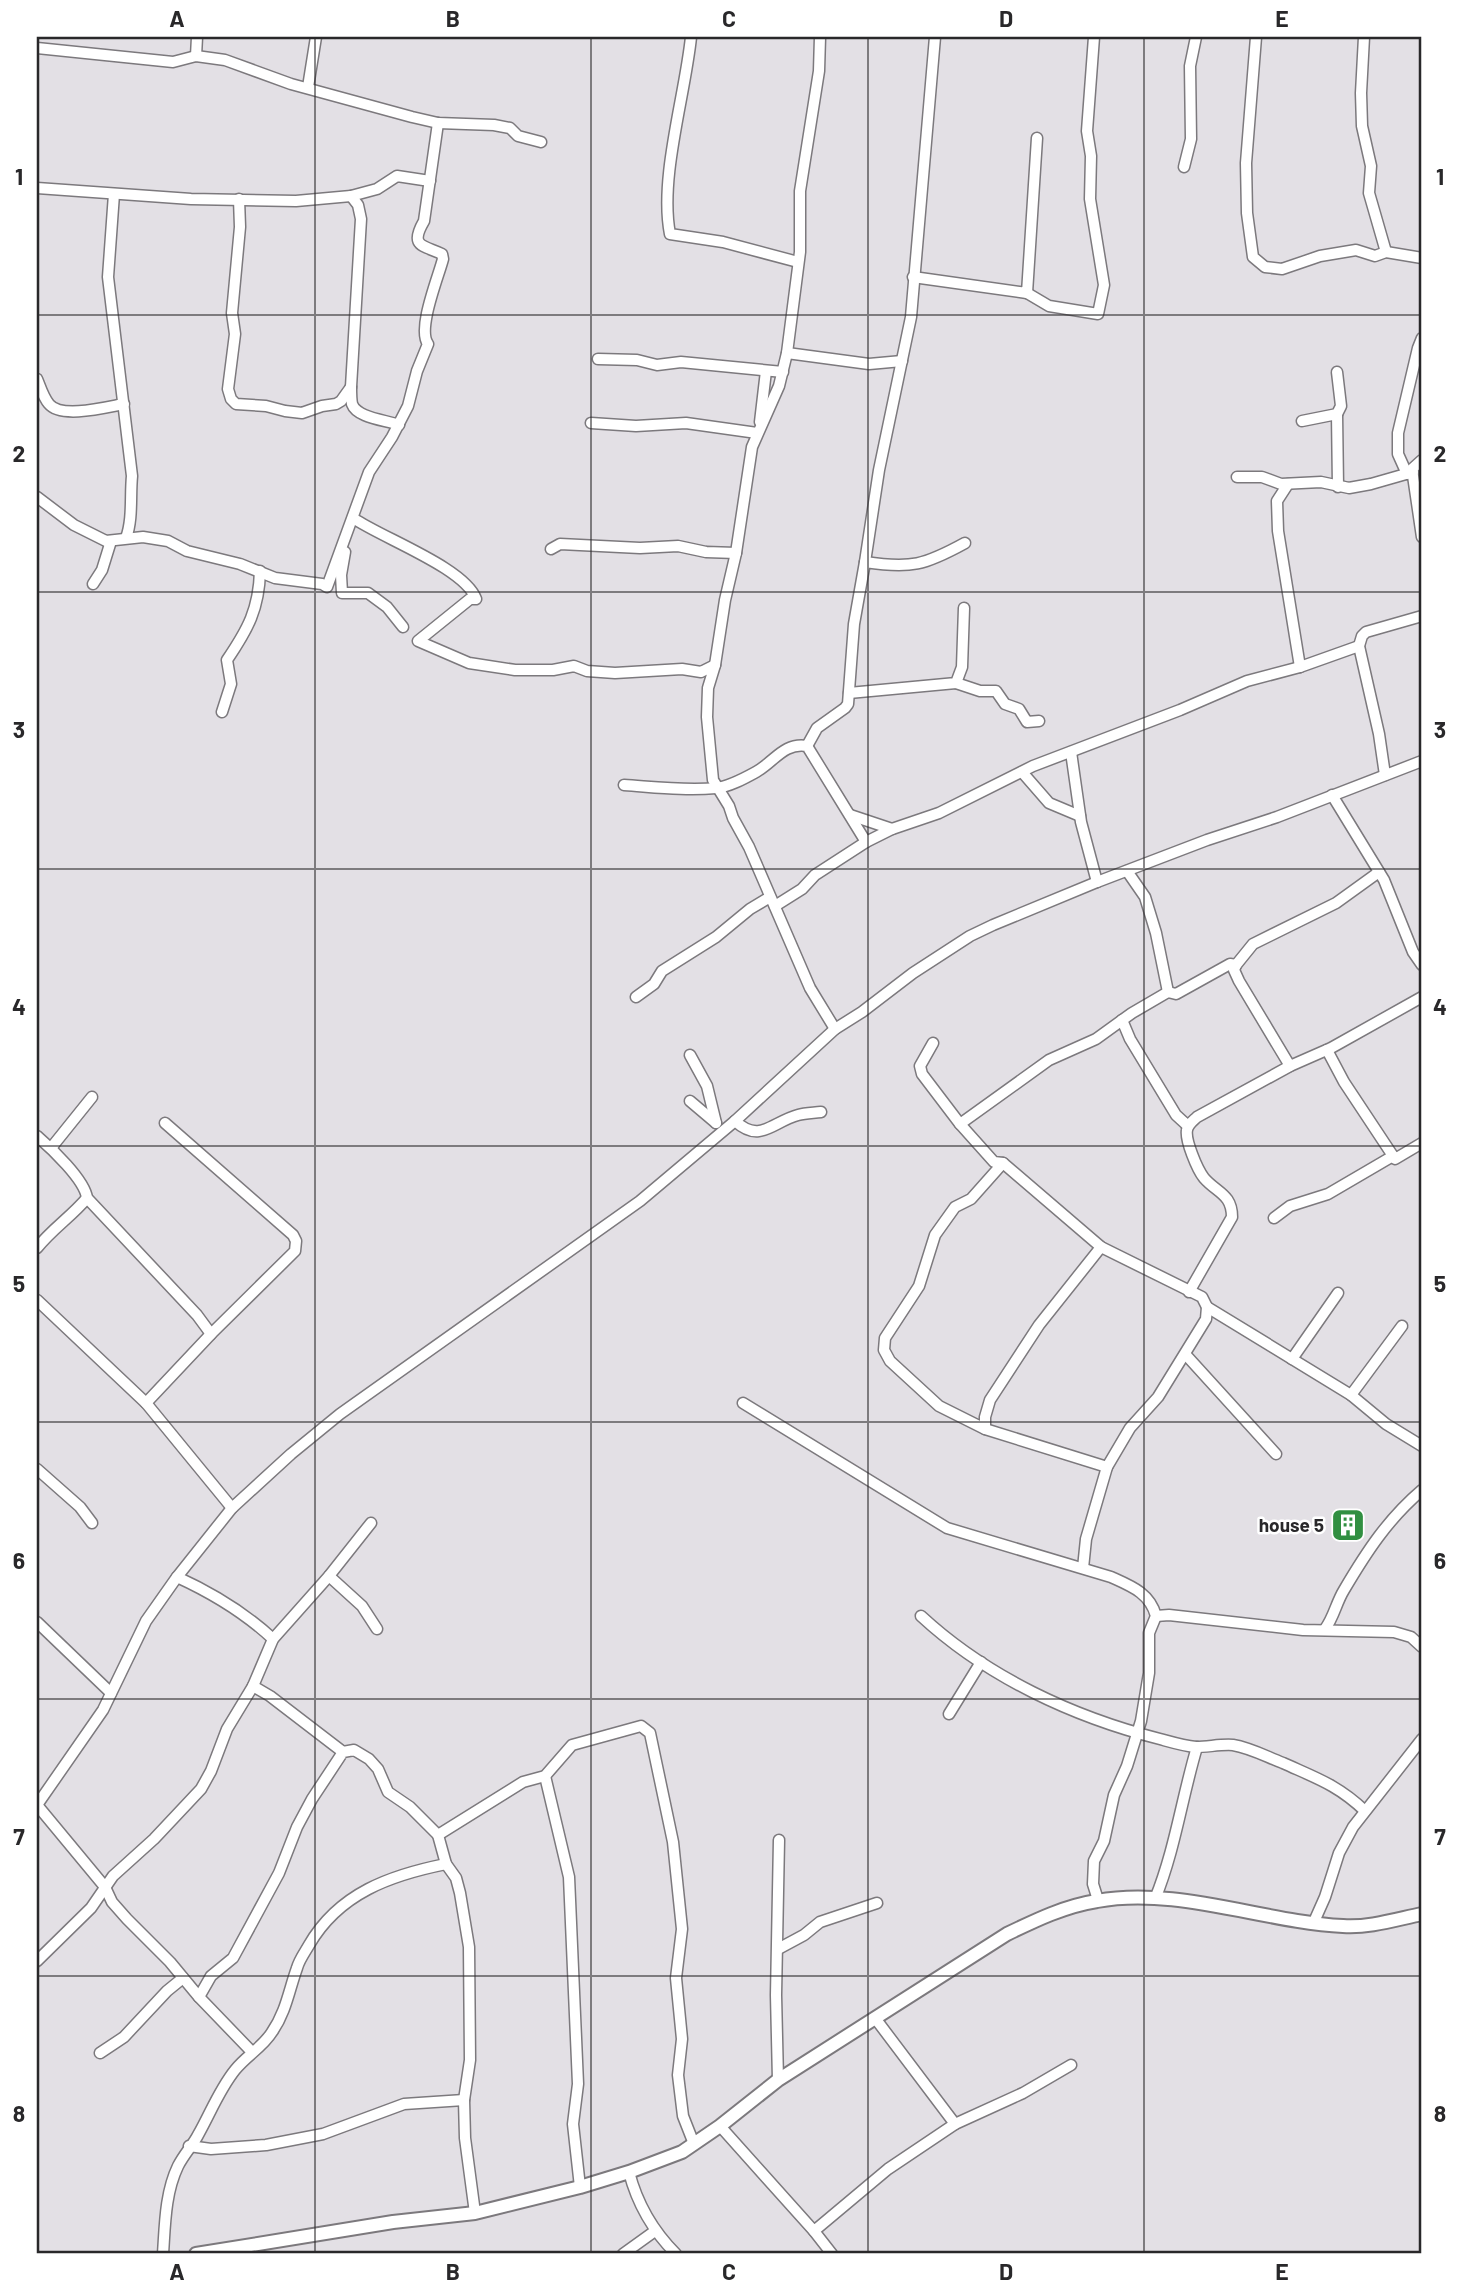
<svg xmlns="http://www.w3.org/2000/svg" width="1459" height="2291" viewBox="0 0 1459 2291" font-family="Barlow,sans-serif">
	<rect width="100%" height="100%" fill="#e3e0e5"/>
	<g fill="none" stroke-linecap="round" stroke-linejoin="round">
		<g stroke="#7c797d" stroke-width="13">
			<g id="minor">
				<path d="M 691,37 C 685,96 659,178 670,234 L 723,242 L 798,262"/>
				<polyline points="820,37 819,71 800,191 800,252 787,353 779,386 752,447 736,553 725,600 715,665 708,688 707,717 713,780 729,806 733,818 749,847 810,988 835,1029"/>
				<polyline points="1256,37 1246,163 1247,213 1253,257 1265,267 1282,269 1320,256 1356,250 1375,256 1386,252 1422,258"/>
				<polyline points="1364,37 1361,93 1362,126 1371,166 1369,193 1386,252"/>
				<polyline points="37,48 173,62 196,56 225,60 291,84 412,117 438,123 494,125 510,128 518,136 541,142"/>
				<polyline points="196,56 197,37"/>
				<polyline points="308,87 316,37"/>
				<polyline points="1184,167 1191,139 1190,66 1196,37"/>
				<polyline points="37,188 191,199 296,201 351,196 377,189 397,176 430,181"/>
				<path d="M 114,194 L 108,277 L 132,476 C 130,496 133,519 126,538"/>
				<path d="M 351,196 L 358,205 L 361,219 L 351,387 C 351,392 351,399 352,404 C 357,418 386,420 399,425"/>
				<polyline points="239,199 240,227 232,313 235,334 228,389 231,399 236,404 266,406 285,411 302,413 322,406 336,404 341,401 351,387"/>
				<polyline points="913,277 1027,293 1037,138"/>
				<polyline points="1027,293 1049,306 1098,314 1104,285 1090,199 1091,156 1087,131 1094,37"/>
				<polyline points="787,353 869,364 902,361"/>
				<polyline points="598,359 637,360 657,365 681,362 783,372"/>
				<path d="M 37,379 C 40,386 43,397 49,404 C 61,419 107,407 124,404"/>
				<polyline points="1337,414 1338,487"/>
				<polyline points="1302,421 1337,414 1341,406 1337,372"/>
				<polyline points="760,422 766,371"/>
				<polyline points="591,423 636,426 686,423 757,433"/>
				<polyline points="1422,460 1412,469 1422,537"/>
				<polyline points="1407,474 1398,454 1398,433 1418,348 1422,338"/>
				<polyline points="1237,477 1262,477 1281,484 1321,482 1349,488 1371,484 1413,472"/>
				<polyline points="1288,484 1277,501 1278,531 1300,667"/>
				<path d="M 37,497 L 74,525 L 106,541 L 143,537 L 168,541 L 187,551 L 240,564 L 275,578 L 322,584 L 327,587 L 369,472 L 392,437 L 408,406 L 417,371 L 428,344 C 417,329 438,278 443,259 L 442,254 C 423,245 409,247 424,221 L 438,123"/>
				<path d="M 353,518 C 382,538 465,568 476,599 L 470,599 L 418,641 L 469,663 L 515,670 L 553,670 L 574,666 L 587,671 L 615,673 L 682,669 L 701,672 L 715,665"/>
				<polyline points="551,549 560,544 640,548 678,546 706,552 736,553"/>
				<polyline points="345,552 341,575 342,593 368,593 387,607 403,627"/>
				<polyline points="865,562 879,470 911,317 935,37"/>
				<polyline points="93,584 102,570 111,541"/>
				<polyline points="956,683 980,691 996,691 1005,704 1019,709 1027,722 1039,721"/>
				<polyline points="849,693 956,683 962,667 964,608"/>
				<path d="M 222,712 L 231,684 L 227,660 C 248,629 259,609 260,571"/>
				<path d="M 807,746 L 817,728 L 845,708 L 848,704 L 854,624 L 865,562 C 911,569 925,565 965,543"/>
				<polyline points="1071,752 1081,822 1097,882"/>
				<polyline points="1022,772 1049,803 1080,816"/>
				<polyline points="1385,775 1379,734 1359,646 1362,636 1366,632 1422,616"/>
				<path d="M 624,785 C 654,787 686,791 716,788 C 729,787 745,778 756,772 C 774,762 784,742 807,746 L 866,842 L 815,875 L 802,889 L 775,906"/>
				<polyline points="1332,795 1384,880 1413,952 1422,965"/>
				<polyline points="850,815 892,829"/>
				<polyline points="866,842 892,829 939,813 1033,766 1180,710 1247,681 1300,667 1359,646"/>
				<polyline points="1127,871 1145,897 1156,933 1168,992"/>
				<polyline points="1236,965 1253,944 1336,903 1379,872"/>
				<polyline points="636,997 654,984 662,971 716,937 750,909 770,897"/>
				<polyline points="1122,1020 1130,1039 1176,1115 1188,1126"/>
				<polyline points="933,1043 920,1066 922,1074 960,1124 994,1162 1003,1163 1101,1247 1202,1297 1207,1307 1206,1319 1158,1397 1130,1428 1107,1467 1086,1539 1083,1568"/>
				<polyline points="1327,1050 1344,1082 1395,1159 1422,1143"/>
				<polyline points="690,1055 707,1086 716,1123"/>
				<polyline points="690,1101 716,1123"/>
				<path d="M 735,1121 C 760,1144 772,1122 798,1115 C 805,1113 813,1113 821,1112"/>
				<polyline points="960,1124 1049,1060 1096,1039 1132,1013 1168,992 1176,994 1230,964 1236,965 1234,970 1239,981 1290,1066"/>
				<path d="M 37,1136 C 51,1148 85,1180 87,1198 L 197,1315 L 211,1334"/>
				<polyline points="51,1148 92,1097"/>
				<polyline points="1003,1163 971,1199 955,1207 935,1235 919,1286 885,1338 884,1350 890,1361 939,1406 985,1429 1107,1467"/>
				<polyline points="1274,1218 1290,1206 1328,1194 1393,1156"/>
				<path d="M 37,1248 C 52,1229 72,1216 87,1198"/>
				<path d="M 1189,1292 L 1232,1217 C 1232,1194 1217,1193 1204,1178 C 1197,1169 1185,1140 1187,1130 C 1188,1124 1193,1121 1197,1117 L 1290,1066 L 1331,1048 L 1422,997"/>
				<polyline points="37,1300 146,1403 232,1508"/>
				<polyline points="1207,1307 1351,1395 1386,1424 1422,1446"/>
				<polyline points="1186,1355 1276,1454"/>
				<polyline points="1292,1359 1338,1293"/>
				<polyline points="1351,1395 1402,1326"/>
				<polyline points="146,1403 211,1334 295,1251 296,1241 293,1235 165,1123"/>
				<path d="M 743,1403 L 947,1528 L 1111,1577 C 1131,1586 1150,1593 1156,1616 L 1149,1633 L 1149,1673 L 1141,1721 L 1127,1766 L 1114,1795 L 1104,1841 L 1094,1861 L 1093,1884 L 1098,1900"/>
				<polyline points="985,1429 985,1417 990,1400 1039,1325 1101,1247"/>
				<polyline points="37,1469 80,1507 92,1523"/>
				<polyline points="329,1576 362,1606 377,1629"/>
				<path d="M 177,1577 C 212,1593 244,1612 273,1639"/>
				<path d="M 921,1616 C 987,1677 1073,1717 1160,1739 C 1171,1742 1184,1746 1196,1747 C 1208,1747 1221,1744 1233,1745 C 1251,1748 1267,1757 1283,1763 C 1316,1778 1338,1785 1365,1811"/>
				<polyline points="1156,1616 1169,1615 1303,1630 1394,1632 1411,1637 1422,1647"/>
				<polyline points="37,1622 111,1693"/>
				<path d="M 1325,1629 C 1334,1617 1336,1603 1344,1590 C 1367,1551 1388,1519 1422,1490"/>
				<polyline points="253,1686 270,1696 343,1752"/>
				<polyline points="949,1714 981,1662"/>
				<polyline points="545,1776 569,1877 578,2084 573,2124 580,2187"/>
				<polyline points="37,1805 103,1710 146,1621 177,1577 232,1508 291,1454 340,1414 640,1201 735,1121 835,1029 862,1012 913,973 970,936 993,925 1097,882 1207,840 1277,817 1422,761"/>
				<polyline points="37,1805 105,1887 112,1902 127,1919 170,1962 199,1997 252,2052"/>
				<polyline points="438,1835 523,1782 545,1776 572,1745 641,1726 650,1733 673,1842 682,1929 676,1978 682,2039 678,2075 683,2116 694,2144"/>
				<path d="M 1155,1899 C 1175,1850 1182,1797 1197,1747"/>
				<polyline points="1313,1924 1325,1897 1339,1853 1353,1827 1422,1739"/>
				<polyline points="778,1949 804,1935 820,1922 877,1903"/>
				<polyline points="37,1961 91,1908 113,1876 154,1839 201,1789 211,1771 227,1729 253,1686 273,1639 329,1576 371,1523"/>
				<polyline points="199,1997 211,1976 233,1958 279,1873 297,1827 312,1799 343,1752 354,1750 369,1759 378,1769 388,1792 410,1807 438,1835 446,1864 456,1878 460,1893 469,1947 470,2060 464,2100 465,2138 475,2213"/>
				<polyline points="875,2018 955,2124"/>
				<polyline points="100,2053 124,2037 167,1991 183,1978"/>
				<polyline points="778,2080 776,1995 779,1840"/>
				<polyline points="720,2126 814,2231 888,2169 955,2124 1023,2093 1071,2065"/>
				<polyline points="189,2146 211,2149 266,2145 323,2134 404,2104 464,2100"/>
				<path d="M 629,2172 C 637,2203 653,2231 676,2254"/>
				<polyline points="814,2231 832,2254"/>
				<path d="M 163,2254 C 165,2225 165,2193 178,2166 C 184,2154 193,2145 198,2135 C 211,2112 219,2090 235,2070 C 246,2056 263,2047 272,2032 C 286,2012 289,1990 297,1968 C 299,1960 305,1952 309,1945 C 339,1893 391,1875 446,1864"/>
				<polyline points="623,2254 655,2231"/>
			</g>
		</g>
		<g stroke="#7c797d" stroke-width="16">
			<path id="tertiary" d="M 196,2254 L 393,2222 L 475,2213 L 580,2187 L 629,2172 L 682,2152 L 720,2126 L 778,2080 L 1007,1934 C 1036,1920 1065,1906 1097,1901 C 1175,1886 1264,1922 1343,1926 C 1369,1928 1397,1919 1422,1914"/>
		</g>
		<use href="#minor" stroke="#fff" stroke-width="10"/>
		<use href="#tertiary" stroke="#fff" stroke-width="12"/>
	</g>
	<path fill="none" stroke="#29282a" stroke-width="2" stroke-opacity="0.55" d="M 315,37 L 315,2254M 591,37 L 591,2254M 868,37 L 868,2254M 1144,37 L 1144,2254M 37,315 L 1422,315M 37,592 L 1422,592M 37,869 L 1422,869M 37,1146 L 1422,1146M 37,1422 L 1422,1422M 37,1699 L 1422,1699M 37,1976 L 1422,1976"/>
	<defs>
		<g id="building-square" transform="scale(1.75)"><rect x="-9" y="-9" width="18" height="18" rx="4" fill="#318f41" stroke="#fff"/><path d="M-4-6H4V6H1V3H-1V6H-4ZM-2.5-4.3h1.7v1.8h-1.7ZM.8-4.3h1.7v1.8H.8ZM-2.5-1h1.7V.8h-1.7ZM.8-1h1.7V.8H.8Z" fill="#fff"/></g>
	</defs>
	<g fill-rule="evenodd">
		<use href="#building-square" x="1348" y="1525"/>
	</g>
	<g text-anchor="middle" stroke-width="5" stroke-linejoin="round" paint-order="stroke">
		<g font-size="19" font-weight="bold" fill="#29282a" stroke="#fff" text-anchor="end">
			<text x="1324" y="1532">house 5</text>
		</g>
	</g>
	<rect width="1459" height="2291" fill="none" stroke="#ffffff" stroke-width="77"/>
	<rect x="38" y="38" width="1382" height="2214" fill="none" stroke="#29282a" stroke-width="2.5"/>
	<g font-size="23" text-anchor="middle" font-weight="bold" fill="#29282a">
		<text x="177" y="27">A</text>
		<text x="453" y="27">B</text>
		<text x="729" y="27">C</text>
		<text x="1006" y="27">D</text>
		<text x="1282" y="27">E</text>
		<text x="19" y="185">1</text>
		<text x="1440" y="185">1</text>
		<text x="19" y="462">2</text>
		<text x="1440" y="462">2</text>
		<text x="19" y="738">3</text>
		<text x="1440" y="738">3</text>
		<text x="19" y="1015">4</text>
		<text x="1440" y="1015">4</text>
		<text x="19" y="1292">5</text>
		<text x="1440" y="1292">5</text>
		<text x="19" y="1569">6</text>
		<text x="1440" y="1569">6</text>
		<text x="19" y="1845">7</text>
		<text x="1440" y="1845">7</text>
		<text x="19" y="2122">8</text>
		<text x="1440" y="2122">8</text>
		<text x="177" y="2280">A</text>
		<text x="453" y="2280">B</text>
		<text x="729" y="2280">C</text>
		<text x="1006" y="2280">D</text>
		<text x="1282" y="2280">E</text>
	</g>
</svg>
